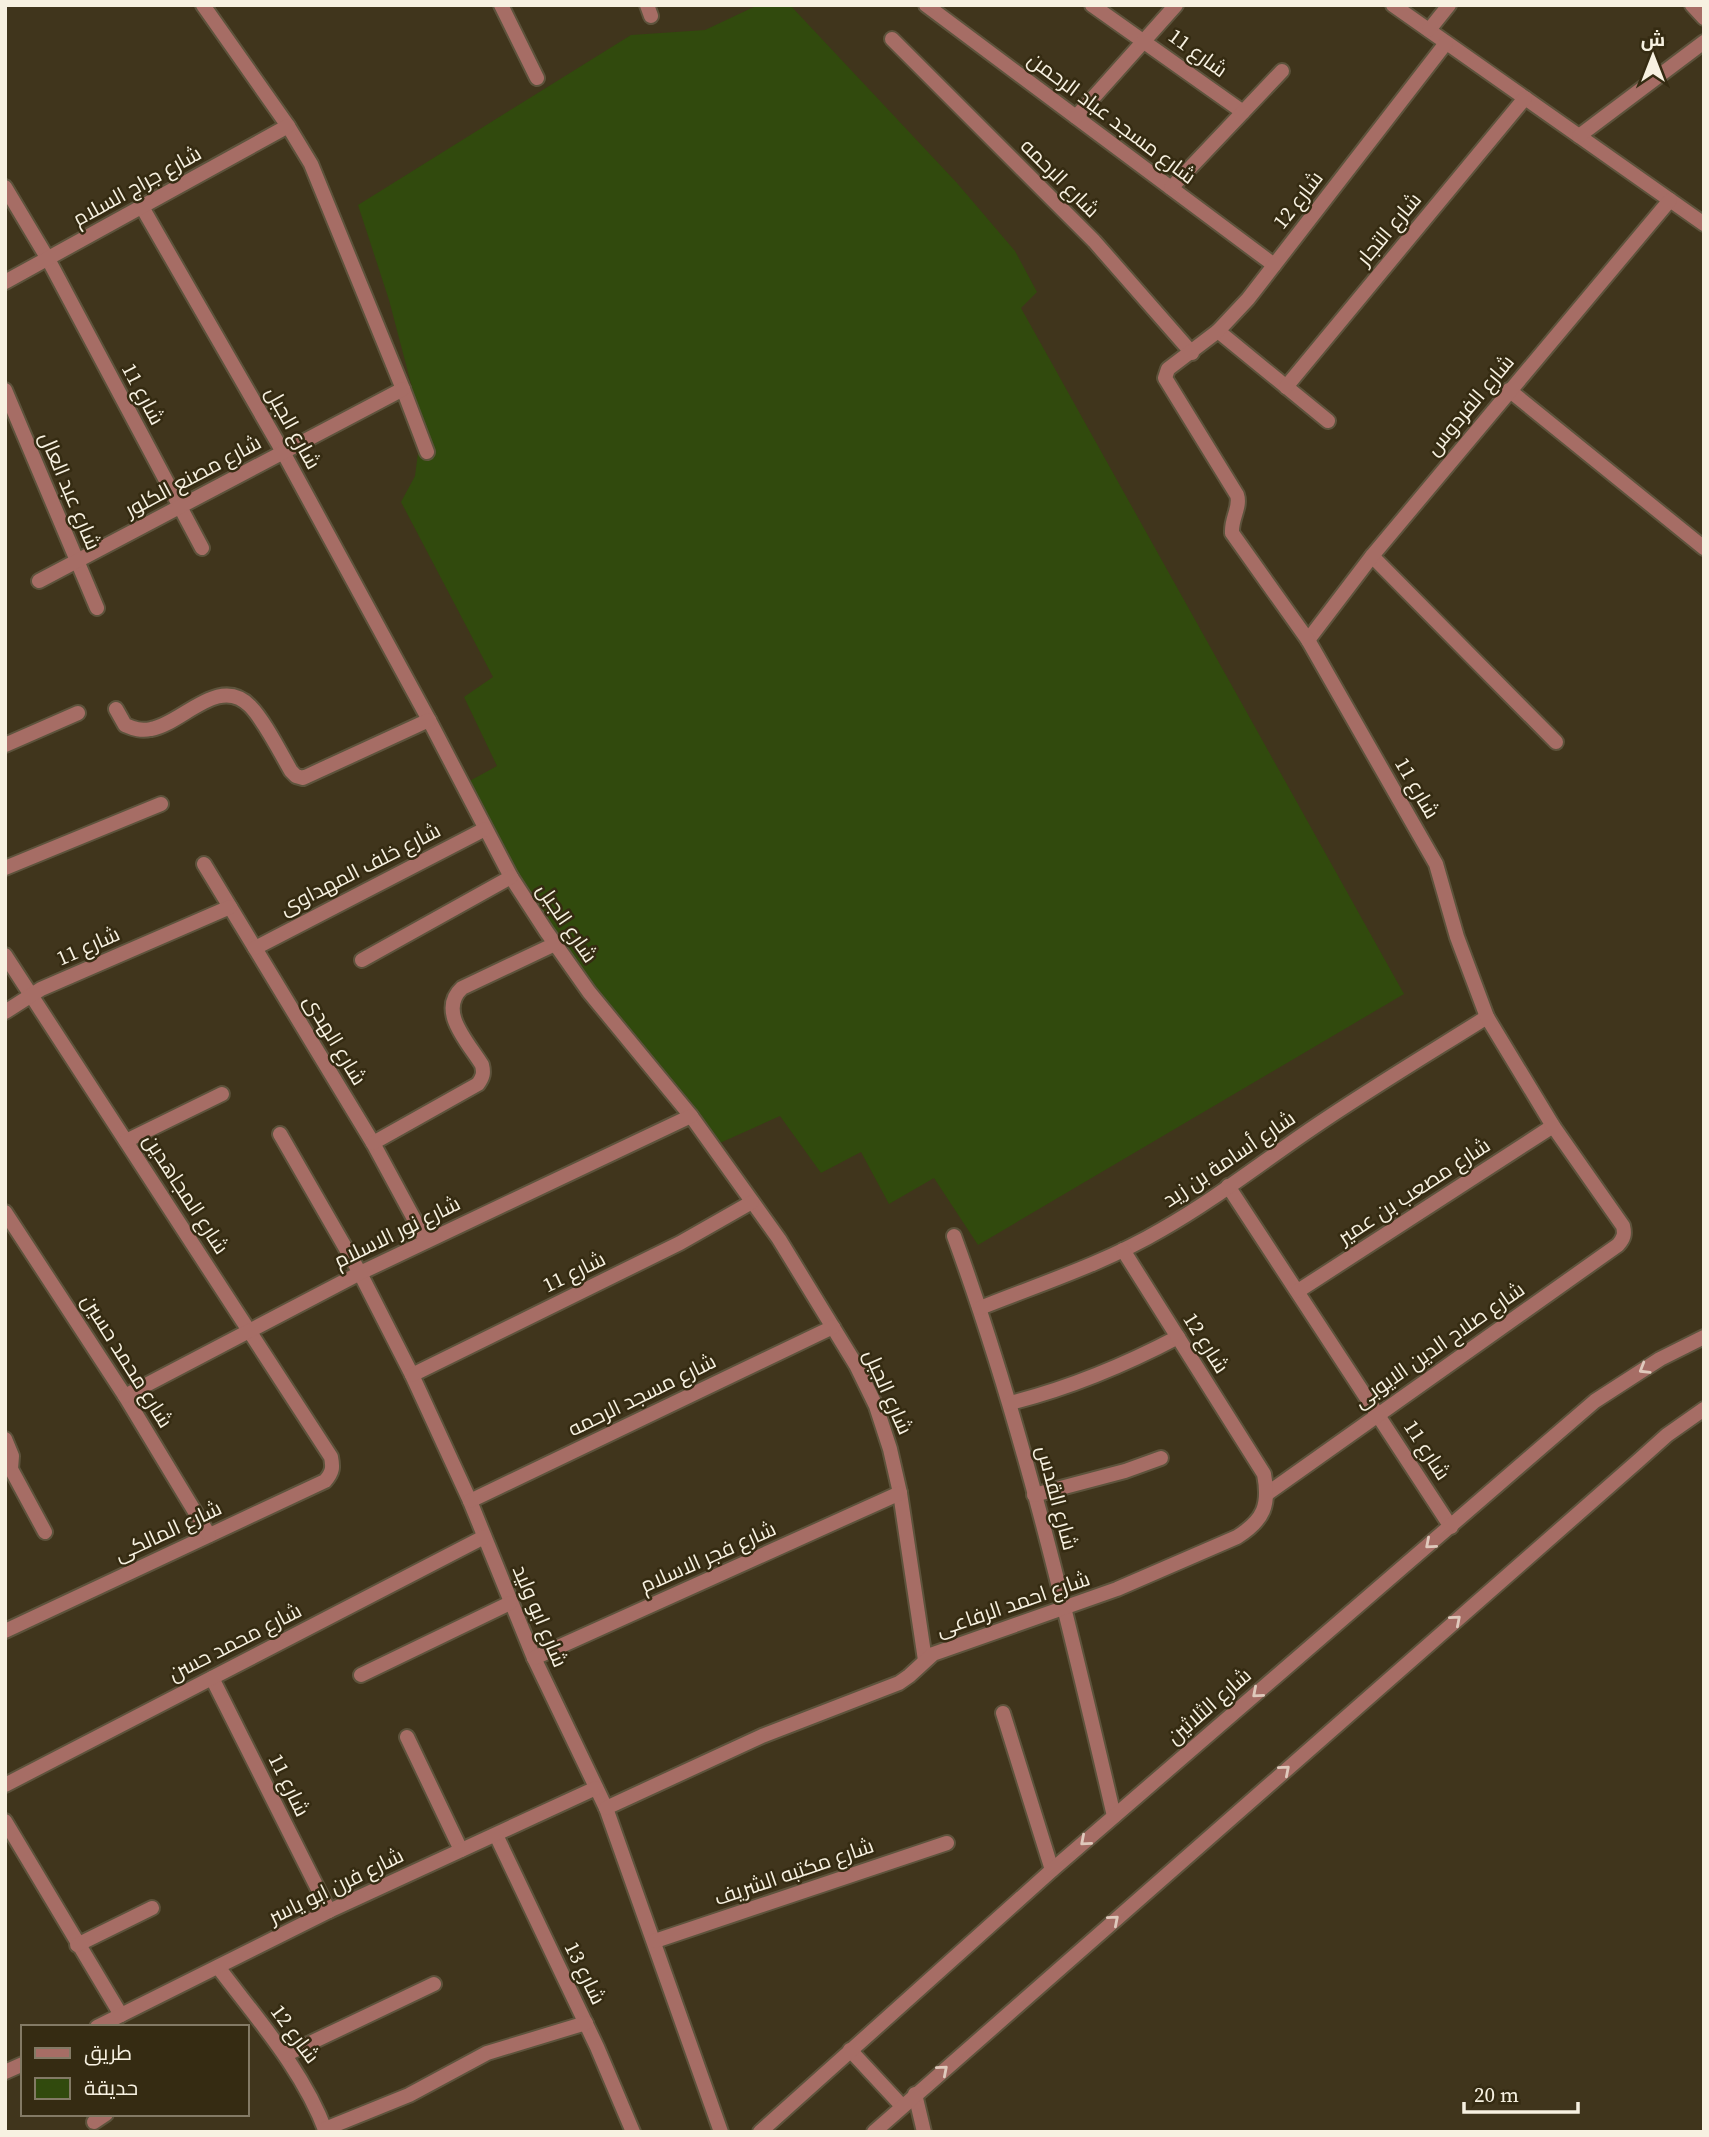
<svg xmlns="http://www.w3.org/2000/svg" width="1709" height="2137" viewBox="0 0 1709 2137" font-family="'Source Serif 4',Cairo,serif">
	<rect width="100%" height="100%" fill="#40351c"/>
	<polygon fill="#314a0d" points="758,5 790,5 957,183 1015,251 1037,292 1021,308 1404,994 978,1245 934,1178 889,1204 861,1152 821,1173 780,1116 711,1147 571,968 464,784 497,766 464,697 493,677 401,502 415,476 418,453 414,395 389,300 358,205 631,35 705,30"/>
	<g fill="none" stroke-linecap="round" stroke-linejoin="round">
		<g stroke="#5d533c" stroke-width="18">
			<g id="minor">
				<polyline points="203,5 288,126 311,164 403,389 427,452"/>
				<polyline points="501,5 537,78"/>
				<polyline points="647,5 651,16"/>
				<polyline points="926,5 1274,265"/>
				<polyline points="1092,5 1243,112"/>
				<polyline points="1393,5 1704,224"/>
				<polyline points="1692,5 1704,18"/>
				<polyline points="1429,30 1449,5"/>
				<polyline points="892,39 1094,241 1192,353"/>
				<polyline points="1076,117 1176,5"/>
				<polyline points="1579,136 1704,42"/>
				<polyline points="5,187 48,259 202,548"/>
				<polyline points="1171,188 1282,71"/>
				<polyline points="142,207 283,452 429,720 511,877 546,931 589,992 691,1116 779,1239 856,1365 876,1406 890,1449 900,1493 925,1660"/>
				<polyline points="5,282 288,126"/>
				<polyline points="1218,331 1328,421"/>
				<polyline points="1286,387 1525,98"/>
				<polyline points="5,390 97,608"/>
				<polyline points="1509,390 1704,548"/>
				<polyline points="1372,556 1556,742"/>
				<polyline points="39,581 403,389"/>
				<polyline points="1308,640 1372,556 1670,200"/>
				<path d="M 116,709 L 125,725 C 134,729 141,731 151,729 C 182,724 219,674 250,706 C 264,720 280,752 291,771 L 296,776 L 303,778 L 429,720"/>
				<polyline points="5,745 78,713"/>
				<polyline points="204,864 373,1143 426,1241"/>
				<polyline points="5,868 161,804"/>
				<polyline points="255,948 485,829"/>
				<path d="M 5,955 L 331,1457 C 333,1467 333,1472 325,1481 L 5,1631"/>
				<polyline points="362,960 511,877"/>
				<polyline points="5,1012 41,989 230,907"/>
				<polyline points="280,1134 360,1273 412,1375 470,1501 534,1658 606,1808 721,2132"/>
				<polyline points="126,1141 222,1094"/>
				<path d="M 373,1143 L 478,1084 C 483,1077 484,1073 482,1065 C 468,1042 437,1011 462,988 L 555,944"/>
				<polyline points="1228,1186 1451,1527"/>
				<polyline points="5,1212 125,1396 209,1535"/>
				<path d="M 954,1236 C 1023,1425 1068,1620 1114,1816"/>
				<polyline points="1298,1291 1553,1126"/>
				<path d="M 980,1308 C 1040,1284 1105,1263 1161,1230 C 1214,1200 1261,1163 1311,1129 C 1368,1090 1428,1054 1487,1017"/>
				<polyline points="412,1375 680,1243 752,1202"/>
				<polyline points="125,1396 360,1273 691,1116"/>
				<path d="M 1010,1403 C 1070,1388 1123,1366 1178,1337"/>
				<polyline points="5,1439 12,1456 11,1469 45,1532"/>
				<path d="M 1268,1493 L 1618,1245 C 1624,1238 1625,1234 1623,1226 L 1553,1126 L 1487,1017 L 1457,937 L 1436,864 L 1308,640 L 1232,533 C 1231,518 1241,507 1237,495 L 1165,378 L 1168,369 L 1218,331 L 1248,299 L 1446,43"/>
				<polyline points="1034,1495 1125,1471 1161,1458"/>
				<polyline points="470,1501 833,1327"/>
				<polyline points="534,1658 900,1493"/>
				<polyline points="361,1675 510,1603"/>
				<polyline points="212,1678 329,1911"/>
				<polyline points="1003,1713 1052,1870"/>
				<polyline points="407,1737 461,1850"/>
				<polyline points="5,1785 484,1537"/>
				<path d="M 606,1808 L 762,1736 L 899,1683 L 909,1676 L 933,1654 L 1117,1589 L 1237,1537 C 1264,1520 1270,1505 1264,1474 L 1123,1250"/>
				<polyline points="5,1821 121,2015"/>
				<polyline points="496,1835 597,2047 633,2132"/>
				<polyline points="655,1941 947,1843"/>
				<polyline points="77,1945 152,1908"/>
				<path d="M 218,1967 C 258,2020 303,2070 326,2132"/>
				<polyline points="97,2027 329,1911 596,1788"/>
				<polyline points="285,2055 434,1984"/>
				<polyline points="5,2072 23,2064"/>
				<polyline points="915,2094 924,2132"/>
				<polyline points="94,2122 106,2114"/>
				<polyline points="325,2129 409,2095 487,2053 586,2023"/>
			</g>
		</g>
		<g stroke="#5d533c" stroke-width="18">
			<g id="tertiary">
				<polyline points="850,2050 902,2106"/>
				<polyline points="760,2132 1052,1870 1595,1401 1660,1359 1704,1337"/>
				<polyline points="874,2132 1638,1461 1667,1435 1704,1409"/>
			</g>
		</g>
		<use href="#minor" stroke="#a66d65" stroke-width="14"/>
		<use href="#tertiary" stroke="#a66d65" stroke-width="14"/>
	</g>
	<defs><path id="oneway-chevron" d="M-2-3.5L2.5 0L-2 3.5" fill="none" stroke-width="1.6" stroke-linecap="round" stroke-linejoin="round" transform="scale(1.75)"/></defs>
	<g stroke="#dfc9bc">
		<use href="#oneway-chevron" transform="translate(1644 1369) rotate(149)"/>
		<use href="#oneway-chevron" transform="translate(1430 1544) rotate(139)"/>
		<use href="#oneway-chevron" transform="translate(1456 1620) rotate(-41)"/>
		<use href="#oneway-chevron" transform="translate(1257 1693) rotate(139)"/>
		<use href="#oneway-chevron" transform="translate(1285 1770) rotate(-41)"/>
		<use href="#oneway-chevron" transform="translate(1085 1841) rotate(139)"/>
		<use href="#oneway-chevron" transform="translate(1114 1920) rotate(-41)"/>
		<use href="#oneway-chevron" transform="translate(943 2070) rotate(-41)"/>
	</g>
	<g text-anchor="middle" stroke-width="5" stroke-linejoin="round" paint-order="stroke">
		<g font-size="21" fill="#f7f1e1" stroke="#352b12">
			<text transform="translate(1198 53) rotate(36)" y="7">شارع 11</text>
			<text transform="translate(1112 118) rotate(37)" y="7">شارع مسجد عباد الرحمن</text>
			<text transform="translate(1060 178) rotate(45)" y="7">شارع الرحمه</text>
			<text transform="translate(137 186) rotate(-29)" y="7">شارع جراج السلام</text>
			<text transform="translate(1298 200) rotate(-52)" y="7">شارع 12</text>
			<text transform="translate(1389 229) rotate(-50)" y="7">شارع التجار</text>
			<text transform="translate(143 394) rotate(62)" y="7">شارع 11</text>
			<text transform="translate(1470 405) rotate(-50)" y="7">شارع الفردوس</text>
			<text transform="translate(293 428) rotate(61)" y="7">شارع الجبل</text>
			<text transform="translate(193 476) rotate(-28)" y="7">شارع مصنع الكلور</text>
			<text transform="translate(70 491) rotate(67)" y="7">شارع عبد العال</text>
			<text transform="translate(1417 788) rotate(60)" y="7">شارع 11</text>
			<text transform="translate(360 869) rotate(-27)" y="7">شارع خلف المهداوى</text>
			<text transform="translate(567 923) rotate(56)" y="7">شارع الجبل</text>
			<text transform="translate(88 946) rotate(-24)" y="7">شارع 11</text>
			<text transform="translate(335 1040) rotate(59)" y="7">شارع الهدى</text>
			<text transform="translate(1229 1159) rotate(-34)" y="7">شارع أسامة بن زيد</text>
			<text transform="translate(1414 1191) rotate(-33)" y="7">شارع مصعب بن عمير</text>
			<text transform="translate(186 1194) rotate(57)" y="7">شارع المجاهدين</text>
			<text transform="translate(397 1232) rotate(-26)" y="7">شارع نور الاسلام</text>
			<text transform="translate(574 1272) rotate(-26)" y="7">شارع 11</text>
			<text transform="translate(1206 1343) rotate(58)" y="7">شارع 12</text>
			<text transform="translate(1439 1345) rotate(-35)" y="7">شارع صلاح الدين الايوبى</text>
			<text transform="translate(127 1361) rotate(58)" y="7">شارع محمد حسين</text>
			<text transform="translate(888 1392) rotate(66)" y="7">شارع الجبل</text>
			<text transform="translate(642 1395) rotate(-26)" y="7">شارع مسجد الرحمه</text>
			<text transform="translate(1427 1450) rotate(57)" y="7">شارع 11</text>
			<text transform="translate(1057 1498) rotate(75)" y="7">شارع القدس</text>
			<text transform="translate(168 1531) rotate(-25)" y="7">شارع المالكى</text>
			<text transform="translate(708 1557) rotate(-24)" y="7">شارع فجر الاسلام</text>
			<text transform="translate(1013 1604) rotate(-19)" y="7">شارع احمد الرفاعى</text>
			<text transform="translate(540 1616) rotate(67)" y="7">شارع ابو وليد</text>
			<text transform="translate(235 1642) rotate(-27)" y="7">شارع محمد حسن</text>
			<text transform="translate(1209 1706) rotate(-41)" y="7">شارع الثلاثين</text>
			<text transform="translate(289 1785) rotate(64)" y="7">شارع 11</text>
			<text transform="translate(794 1872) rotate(-19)" y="7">شارع مكتبه الشريف</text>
			<text transform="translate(336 1886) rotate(-26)" y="7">شارع فرن ابو ياسر</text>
			<text transform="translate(585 1973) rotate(64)" y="7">شارع 13</text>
			<text transform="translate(295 2034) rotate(54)" y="7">شارع 12</text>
		</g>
	</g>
	<rect width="1709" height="2137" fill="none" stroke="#f7f1e1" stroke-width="14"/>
	<rect x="21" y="2025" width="228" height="91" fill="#352b12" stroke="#837a65" stroke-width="2"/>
	<rect x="35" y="2048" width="35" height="10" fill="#a66d65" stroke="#837a65" stroke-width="2"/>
	<text x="84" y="2060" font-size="21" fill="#f7f1e1">طريق</text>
	<rect x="35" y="2078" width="35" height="21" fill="#314a0d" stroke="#837a65" stroke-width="2"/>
	<text x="84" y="2095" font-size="21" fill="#f7f1e1">حديقة</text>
	<g transform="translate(1653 56)" stroke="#352b12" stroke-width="5" paint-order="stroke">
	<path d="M0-5L12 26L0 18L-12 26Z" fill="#f7f1e1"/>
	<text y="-10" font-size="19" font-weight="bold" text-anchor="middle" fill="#f7f1e1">ش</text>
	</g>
	<path d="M1464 2102v10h114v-10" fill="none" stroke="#f7f1e1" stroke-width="3.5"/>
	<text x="1474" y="2102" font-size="21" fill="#f7f1e1" stroke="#352b12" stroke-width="5" paint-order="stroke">20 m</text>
</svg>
